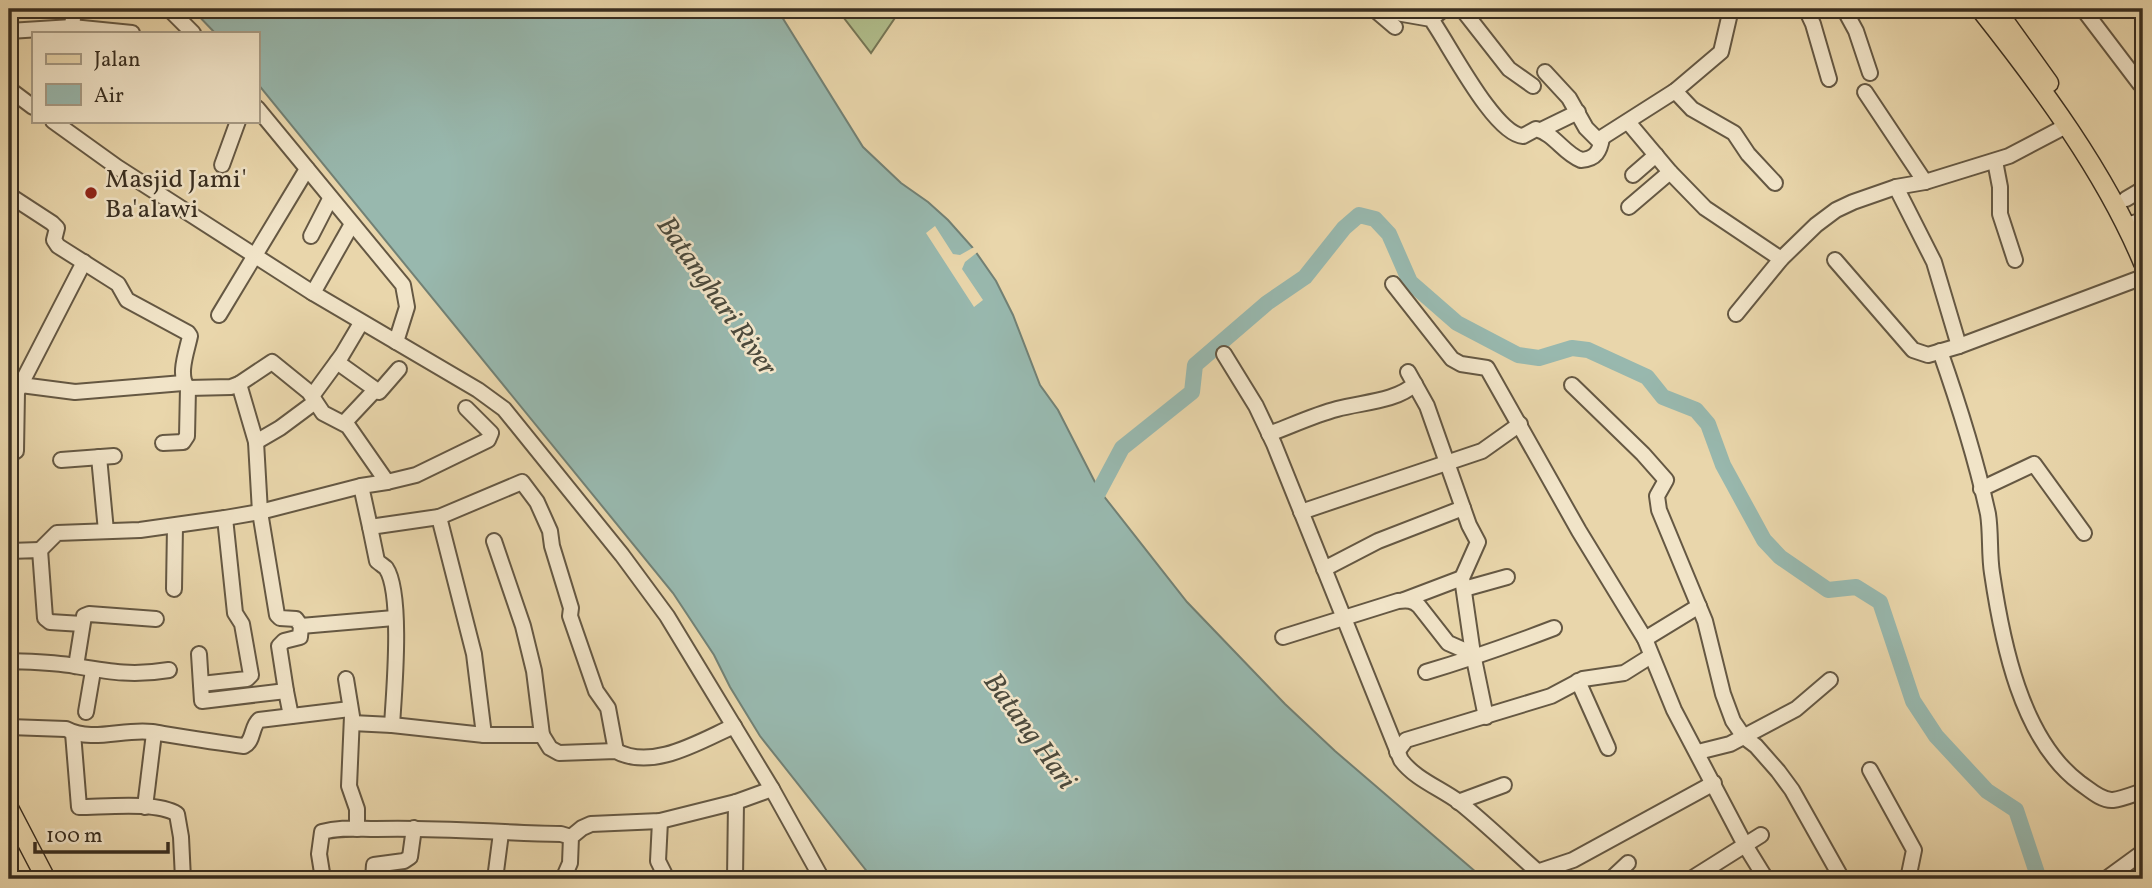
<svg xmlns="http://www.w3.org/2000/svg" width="2152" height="888" viewBox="0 0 2152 888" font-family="Vollkorn,serif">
	<rect width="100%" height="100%" fill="#e9d6ab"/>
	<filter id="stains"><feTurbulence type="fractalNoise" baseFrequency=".00286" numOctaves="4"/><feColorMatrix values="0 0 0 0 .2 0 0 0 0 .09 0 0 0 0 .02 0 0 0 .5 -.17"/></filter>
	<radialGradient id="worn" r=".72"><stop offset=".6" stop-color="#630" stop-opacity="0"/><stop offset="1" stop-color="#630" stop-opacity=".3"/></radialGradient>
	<polygon fill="#b1bf8d" stroke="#757656" stroke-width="2" points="837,9 901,9 871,53"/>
	<polygon fill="#98b8ae" stroke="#728175" stroke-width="2" points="192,9 777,9 863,147 901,183 928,202 948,220 973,248 996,281 1013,315 1040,385 1058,410 1099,490 1187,602 1285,704 1335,751 1484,879 873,879 760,736 730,687 714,655 673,593 257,83 257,33 215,33"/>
	<polygon fill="#e9d6ab" points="935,226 953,254 960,255 976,246 979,251 965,262 962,269 983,300 974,307 926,233"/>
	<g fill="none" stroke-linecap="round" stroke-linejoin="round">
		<polyline stroke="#98b8ae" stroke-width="16" points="1090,508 1122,448 1192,392 1195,365 1267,303 1305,277 1344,228 1359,215 1375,219 1389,234 1410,282 1457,323 1518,355 1539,358 1572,348 1588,350 1647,377 1663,397 1696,410 1708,424 1723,465 1764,540 1780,557 1828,590 1856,587 1880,602 1913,701 1936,736 1987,791 2016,810 2039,879"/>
		<g stroke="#655843" stroke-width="18">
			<g id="minor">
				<polyline points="169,9 193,33"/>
				<path d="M 1374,9 L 1431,19 C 1449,44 1494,134 1523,136 L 1536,129 C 1555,134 1563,153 1581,160 C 1596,159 1600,151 1602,138"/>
				<polyline points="1462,9 1509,69 1533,86"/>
				<polyline points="1806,9 1813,24 1829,79"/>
				<polyline points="1844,9 1856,31 1870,73"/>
				<polyline points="2083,9 2140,84"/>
				<polyline points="1375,10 1395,27"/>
				<polyline points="1431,19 1444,9"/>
				<polyline points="72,27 74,9"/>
				<polyline points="9,31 72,27 132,33"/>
				<polyline points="1545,72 1569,98 1586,128 1598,140 1675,91 1721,52 1731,9"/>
				<polyline points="9,89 33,107"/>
				<polyline points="1675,91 1692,109 1734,133 1748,154 1775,183"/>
				<polyline points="1865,92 1925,182"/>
				<polyline points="257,108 403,285 407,307 396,342"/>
				<polyline points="53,121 117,167 313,293 478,390 504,409 622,555 667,616 772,789 822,879"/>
				<polyline points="1628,122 1670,172 1705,208 1781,259"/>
				<polyline points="1541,130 1578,112"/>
				<polyline points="1995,161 2000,187 2000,214 2015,260"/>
				<polyline points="222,165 238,121"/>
				<polyline points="1633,175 1656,155"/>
				<polyline points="1896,187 1934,262 1959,346"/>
				<path d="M 9,195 L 52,223 L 57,228 L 54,240 L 58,246 L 118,284 L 127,300 L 188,333 L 190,336 C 187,351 177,376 188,388 L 231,387 L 239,384"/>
				<polyline points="2126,199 2143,189"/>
				<polyline points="1629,207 1670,172"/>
				<polyline points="2127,225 2143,220"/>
				<polyline points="311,236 330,199"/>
				<polyline points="1835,260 1913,350 1928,355 1959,346 2143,277"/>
				<polyline points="1393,284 1452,359 1461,364 1487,368 1579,531 1645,639 1674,710 1745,845 1766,879"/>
				<polyline points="313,293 352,224"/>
				<polyline points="1736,314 1781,259 1816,225 1836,210 1853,202 1896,187 1925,182 2009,156 2066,126"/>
				<polyline points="219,315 307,169"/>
				<path d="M 1940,351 C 1959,405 1976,459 1988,514 C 1991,533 1989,554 1992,573 C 2002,641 2021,739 2080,783 C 2089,789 2101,801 2113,800 C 2122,799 2134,794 2143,791"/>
				<path d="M 1224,354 L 1256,406 L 1274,444 L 1401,760 C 1415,779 1440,788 1459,802 C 1489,826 1517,854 1546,879"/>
				<polyline points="337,362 379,392 399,369"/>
				<polyline points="1408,372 1427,406 1469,525 1478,542 1462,578 1473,654 1486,717"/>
				<polyline points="21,385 75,392 183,383"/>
				<polyline points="1572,385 1643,454 1666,480 1657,496 1659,510 1705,621 1723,694 1733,721 1744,737 1756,746 1778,771 1792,790 1842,879"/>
				<polyline points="312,396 342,355 361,323"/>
				<polyline points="344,423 375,390"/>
				<path d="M 1269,434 C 1291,426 1314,415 1337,409 C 1362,402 1395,402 1415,384"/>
				<polyline points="256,442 280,428 315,402"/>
				<polyline points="163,443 183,442 187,436 188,388"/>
				<polyline points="16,451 17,392 84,262"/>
				<polyline points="99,457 106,531"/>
				<polyline points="61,460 114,456"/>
				<polyline points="387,482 416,475 488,440 491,433 466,408"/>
				<polyline points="1981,489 2034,464 2084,533"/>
				<polyline points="1301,512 1482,451 1520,424"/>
				<polyline points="494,541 523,626 534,671 542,735"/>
				<polyline points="40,550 57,533 140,530 225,518 260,512 361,486"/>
				<polyline points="9,551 40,550 45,618 50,622 82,624"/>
				<polyline points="1324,569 1378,541 1463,508"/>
				<polyline points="174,589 175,526"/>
				<polyline points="1464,589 1507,577"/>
				<polyline points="1404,600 1462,578"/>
				<polyline points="301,626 394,618"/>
				<path d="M 1283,637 L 1398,601 C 1407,600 1413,600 1419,606 L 1448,643 L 1473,654"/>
				<polyline points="1645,639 1699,606"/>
				<polyline points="199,654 202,701 286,691 291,716"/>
				<path d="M 9,661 C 31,662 54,662 75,666 C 111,672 133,676 169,670"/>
				<polyline points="76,666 84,616 89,614 156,619"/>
				<path d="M 1426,672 C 1470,659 1512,644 1554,628"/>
				<polyline points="346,679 352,716 349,786 357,809 357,829"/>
				<polyline points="1578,681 1608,748"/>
				<polyline points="201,684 247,679 251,675 242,624 235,613 225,518"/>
				<polyline points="286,691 279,646 284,641 300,637 301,626 296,619 280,618 277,615 260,512 256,442 239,384 272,362 309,392 323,413 348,426 387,482 361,486 370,527"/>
				<polyline points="86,712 93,671"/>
				<path d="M 352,723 L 392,725 L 484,735 L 542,735 L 550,748 L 559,753 L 616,751 C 653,771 700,741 734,726"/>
				<path d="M 392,725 C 394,693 403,593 386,568 C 385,567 378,562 377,561 L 370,527 L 439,517"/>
				<path d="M 9,727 L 66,729 C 92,743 124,728 152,732 C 183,737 213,742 244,746 C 254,741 251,727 259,720 L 350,709"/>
				<path d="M 73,733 L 79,807 C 104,807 157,801 177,814 L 181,837 L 183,879"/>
				<polyline points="484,735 474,654 439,517 522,482 537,502 550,531 552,546 571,608 570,616 596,691 608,708 616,751"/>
				<polyline points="1397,752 1406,740 1551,696 1583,679 1624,673 1651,656"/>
				<polyline points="1698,752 1730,744 1796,709 1830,680"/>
				<polyline points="1870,770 1914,850 1908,879"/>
				<polyline points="1458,802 1504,785"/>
				<polyline points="145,807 154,733"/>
				<polyline points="660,821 658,861 667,879"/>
				<polyline points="1537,872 1573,860 1714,783"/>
				<path d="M 323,879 L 319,854 L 322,832 C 340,827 357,829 376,829 C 437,827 499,833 561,834 L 571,837"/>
				<polyline points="373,879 374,865 404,861 410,857 414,828"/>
				<polyline points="495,879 501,833"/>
				<polyline points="563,879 570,863 571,837 582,828 591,824 660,821 736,802 772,789"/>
				<polyline points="735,879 736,802"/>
				<polyline points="1611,879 1628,863"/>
				<polyline points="1691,879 1761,835"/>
				<polyline points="2106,879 2143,852"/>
			</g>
		</g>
		<g stroke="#392e20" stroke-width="21">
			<g id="major">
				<path d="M 1980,9 C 2041,86 2105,172 2143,263"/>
				<polyline points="1996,9 2049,83"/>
				<polyline points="9,808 46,879"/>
			</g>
		</g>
		<use href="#minor" stroke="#f1e4c8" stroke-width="14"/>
		<use href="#major" stroke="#e9d6ab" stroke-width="18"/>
	</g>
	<circle fill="#8f2418" stroke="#f1e4c8" stroke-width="2.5" cx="91" cy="193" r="7"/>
	<g text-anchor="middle" stroke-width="5" stroke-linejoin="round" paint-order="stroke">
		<g font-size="26" fill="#392e20" stroke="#f1e4c8" text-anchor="start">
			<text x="105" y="187">Masjid Jami'<tspan x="105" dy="30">Ba'alawi</tspan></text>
		</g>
		<g font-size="28" font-style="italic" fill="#4c4a3c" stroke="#f1e4c8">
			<text transform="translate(718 295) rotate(55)" y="10">Batanghari River</text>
			<text transform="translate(1031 730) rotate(54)" y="10">Batang Hari</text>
		</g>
	</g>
	<rect width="2152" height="888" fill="none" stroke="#e9d6ab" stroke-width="35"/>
	<rect x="10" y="10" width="2131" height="867" fill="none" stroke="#392e20" stroke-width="3.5"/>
	<rect x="18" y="18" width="2117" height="853" fill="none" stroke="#392e20" stroke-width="2"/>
	<rect x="32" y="32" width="228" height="91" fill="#f1e4c8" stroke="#a79b85" stroke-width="2"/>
	<rect x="46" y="54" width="35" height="10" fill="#e9d6ab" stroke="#a79b85" stroke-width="2"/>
	<text x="94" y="66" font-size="21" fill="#392e20">Jalan</text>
	<rect x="46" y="84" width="35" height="21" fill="#98b8ae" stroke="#a79b85" stroke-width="2"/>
	<text x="94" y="102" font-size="21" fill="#392e20">Air</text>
	<path d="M35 842v10h133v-10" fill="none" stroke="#392e20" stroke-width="3.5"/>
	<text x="46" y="842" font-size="21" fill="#392e20" stroke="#f1e4c8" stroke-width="5" paint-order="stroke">100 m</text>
	<rect width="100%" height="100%" filter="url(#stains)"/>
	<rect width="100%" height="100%" fill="url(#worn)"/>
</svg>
